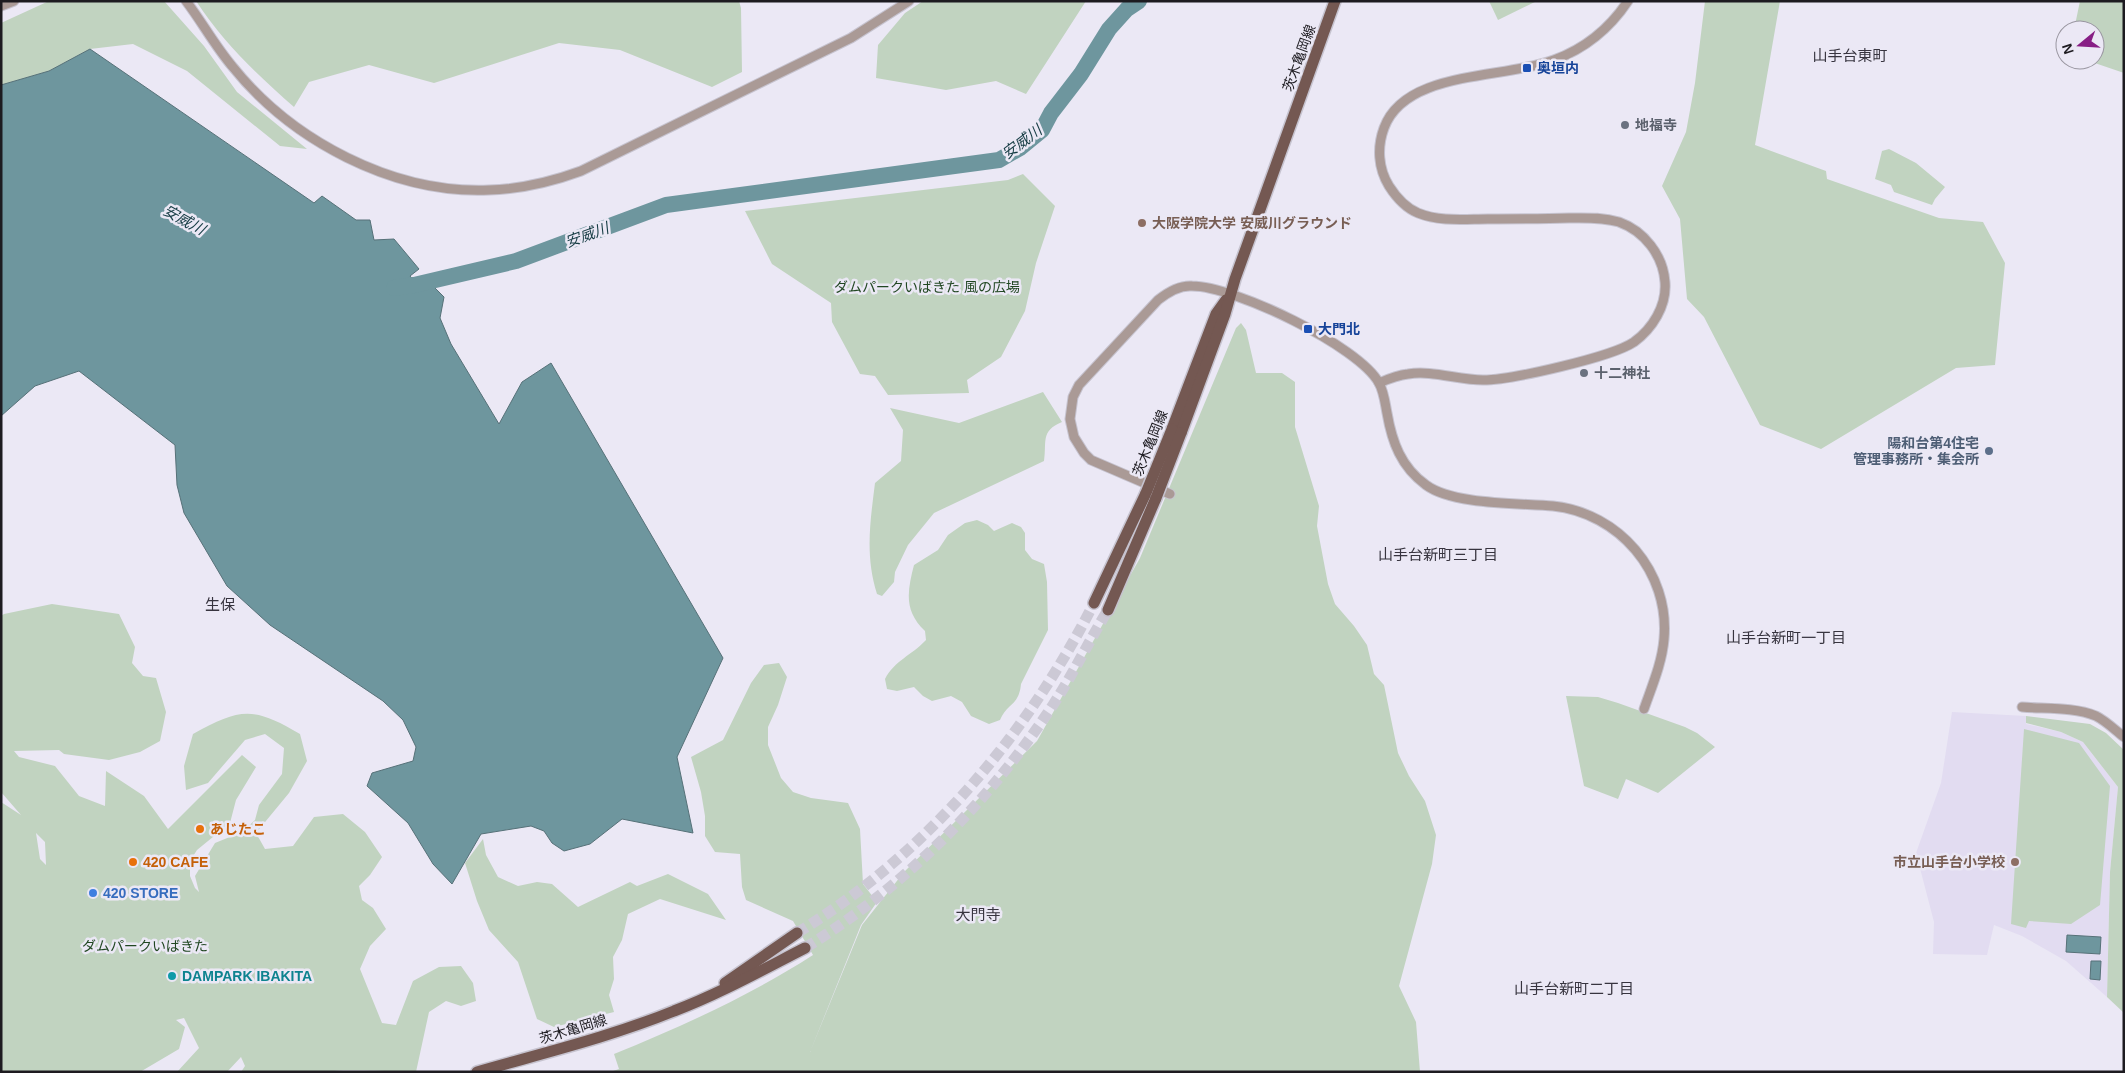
<svg xmlns="http://www.w3.org/2000/svg" width="2125" height="1073" viewBox="0 0 2125 1073" font-family="Helvetica,'Noto Sans JP',sans-serif">
	<rect width="100%" height="100%" fill="#ebe8f5"/>
	<polygon fill="#e2dcf1" points="1952,712 2026,716 2026,724 2061,732 2083,742 2118,787 2110,872 2107,997 2066,961 2022,936 1994,925 1987,955 1933,954 1934,922 1916,853 1941,783"/>
	<g fill="#c1d3c0" fill-rule="evenodd">
		<polygon points="49,1 164,1 204,46 237,92 307,149 280,146 187,71 133,44 90,49 49,71 1,85 1,23"/>
		<path d="M 196,1 L 739,1 L 741,8 L 742,72 L 712,87 L 620,50 L 559,43 L 434,83 L 369,65 L 309,82 L 294,107 C 257,75 223,42 196,1 Z"/>
		<polygon points="923,1 1086,1 1026,94 996,81 946,90 876,78 878,45 905,13"/>
		<polygon points="1489,1 1537,1 1498,20"/>
		<polygon points="1705,1 1780,1 1755,145 1826,171 1827,179 1939,218 1983,222 2005,263 1995,365 1956,368 1821,449 1760,425 1704,317 1687,299 1680,219 1662,186 1686,132 1695,83"/>
		<polygon points="2080,1 2124,1 2124,73 2086,60 2095,60 2095,30 2074,30"/>
		<polygon points="1889,149 1916,163 1945,187 1935,199 1932,205 1894,192 1891,185 1875,179 1882,151"/>
		<polygon points="1023,174 1055,206 1036,263 1025,311 1001,357 967,380 969,393 888,395 875,376 860,374 832,322 831,303 772,264 745,211 1008,180"/>
		<path d="M 1241,323 L 1246,330 L 1256,373 L 1282,373 L 1295,382 L 1295,427 L 1319,506 L 1317,526 L 1328,584 L 1335,604 L 1354,626 L 1367,645 L 1374,674 L 1384,685 L 1398,753 L 1409,776 L 1425,801 L 1436,835 L 1432,864 L 1399,986 L 1416,1022 L 1420,1072 L 610,1072 L 619,1069 L 614,1054 C 683,1026 751,995 813,955 L 793,921 L 746,900 L 742,887 L 740,854 L 715,852 L 705,836 L 705,816 L 701,792 L 691,757 L 723,740 L 751,683 L 764,665 L 779,663 L 787,677 L 778,705 L 768,727 L 768,745 L 781,778 L 793,792 L 811,798 L 848,803 L 860,829 L 863,884 L 877,902 L 861,925 L 810,1052 L 862,925 L 904,872 L 1037,741 L 1140,558 L 1236,328 Z"/>
		<path d="M 1043,392 L 1062,422 C 1040,431 1047,442 1044,461 L 934,513 L 908,545 L 895,572 L 894,582 L 882,596 L 877,594 C 865,556 870,523 875,483 L 901,461 L 903,430 L 890,408 L 959,423 Z"/>
		<path d="M 977,520 L 988,525 L 994,531 L 1012,523 L 1021,527 L 1025,533 L 1025,550 L 1032,559 L 1044,564 L 1047,582 L 1048,630 L 1021,684 C 1019,706 1007,703 1000,720 L 989,724 L 971,716 L 962,702 L 951,696 L 932,701 L 923,696 L 914,687 L 897,691 L 887,689 L 885,679 C 895,660 911,656 926,640 L 925,631 C 904,611 907,592 914,565 L 938,550 L 948,535 L 965,523 Z"/>
		<path d="M 52,604 L 119,614 L 135,647 L 132,663 L 143,676 L 156,678 L 166,712 L 160,741 L 140,752 L 109,760 L 64,754 L 59,750 L 14,751 L 19,757 L 55,766 L 79,796 L 105,806 L 106,771 L 144,796 L 168,829 L 242,755 L 256,767 L 236,800 L 230,823 L 197,850 L 190,861 L 190,876 L 195,888 L 199,892 L 195,876 L 215,843 L 242,832 L 255,820 L 259,805 L 282,774 L 284,748 L 265,734 L 245,740 L 208,783 L 186,790 L 184,766 L 193,734 C 240,708 253,706 300,734 L 307,761 L 289,793 L 256,833 L 265,849 L 293,846 L 314,817 L 343,814 L 365,832 L 382,857 L 370,875 L 359,886 L 362,900 L 373,908 L 386,929 L 370,946 L 360,969 L 382,1023 L 396,1025 L 413,981 L 439,967 L 461,966 L 473,983 L 476,1001 L 461,1006 L 446,1001 L 429,1012 L 416,1072 C 403,1072 335,1068 329,1072 L 241,1072 L 245,1066 L 241,1057 L 227,1072 L 177,1072 L 199,1048 L 184,1018 L 176,1020 L 185,1027 L 179,1049 L 140,1072 L 1,1072 L 1,802 L 21,815 L 1,792 L 1,616 L 4,614 ZM 36,833 L 45,842 L 46,865 L 40,859 Z"/>
		<polygon points="1566,696 1598,697 1618,703 1685,727 1697,733 1715,747 1658,793 1626,779 1618,799 1584,786"/>
		<polygon points="2026,716 2090,724 2106,733 2124,750 2124,1013 2107,997 2110,872 2118,787 2083,742 2061,732 2026,723"/>
		<polygon points="2024,729 2079,743 2110,786 2100,905 2071,924 2029,921 2026,928 2011,924"/>
		<polygon points="483,839 486,855 498,877 518,886 537,882 552,884 578,907 630,882 637,886 668,874 708,894 726,920 660,899 628,914 622,940 613,957 614,979 609,995 614,1012 554,1027 537,1019 518,962 489,930 477,901 465,863"/>
	</g>
	<g fill="#6e969e" stroke="#567178">
		<polygon points="90,49 314,203 322,196 356,220 370,220 374,240 394,239 419,269 410,276 421,290 430,283 444,297 440,318 451,344 499,424 522,382 551,363 723,658 677,757 693,833 622,819 590,844 564,851 552,843 544,831 531,826 481,834 452,884 433,864 408,823 367,786 372,773 413,761 416,747 403,720 383,701 270,625 227,586 184,513 177,485 175,445 79,371 35,386 1,416 1,85 49,71"/>
		<polygon points="2067,935 2101,937 2100,954 2066,952"/>
		<polygon points="2091,961 2101,961 2100,980 2090,979"/>
	</g>
	<g fill="none" stroke-linecap="round" stroke-linejoin="round">
		<polyline stroke="#6e969e" stroke-width="16" points="394,288 414,285 516,261 666,205 999,160 1020,148 1042,130 1051,113 1081,74 1109,29 1127,9 1139,1"/>
		<g stroke="#ccc9d5" stroke-width="11" stroke-dasharray="11 5.5" stroke-linecap="butt">
			<path d="M 797,933 C 926,854 1026,737 1094,603"/>
			<path d="M 805,948 C 904,887 989,802 1053,705 C 1073,674 1089,641 1108,610"/>
		</g>
		<g stroke="#c6c3cf" stroke-width="11">
			<g id="tertiary">
				<path d="M 186,1 C 202,22 215,46 232,66 C 292,141 393,194 489,190 C 521,189 551,182 581,171 L 851,38 L 909,1"/>
				<polyline points="1,6 14,1"/>
				<path d="M 1379,383 C 1388,379 1398,375 1408,374 C 1432,370 1458,380 1483,380 C 1511,380 1612,357 1634,342 C 1652,329 1667,306 1665,282 C 1663,255 1644,231 1619,222 C 1602,217 1585,218 1569,218 C 1542,219 1515,219 1488,219 C 1465,219 1440,222 1418,213 C 1406,208 1396,197 1389,186 C 1378,168 1377,147 1384,128 C 1405,70 1504,79 1554,60 C 1584,49 1610,28 1628,1"/>
				<path d="M 1170,494 L 1091,460 L 1084,453 L 1074,437 L 1070,419 L 1073,397 L 1079,385 L 1158,300 C 1168,292 1179,285 1192,286 C 1234,286 1359,346 1379,383 C 1384,392 1385,403 1387,413 C 1392,442 1401,467 1426,485 C 1453,505 1519,503 1553,506 C 1619,513 1670,572 1664,639 C 1662,663 1652,686 1644,709"/>
				<path d="M 2022,707 C 2045,709 2074,707 2096,716 C 2106,721 2115,730 2124,737"/>
			</g>
		</g>
		<g stroke="#c6c3cf" stroke-width="14">
			<g id="primary">
				<polyline points="1172,429 1216,314 1226,300"/>
				<polyline points="1181,433 1225,314 1235,279 1335,1"/>
				<polyline points="1094,603 1146,493"/>
				<polyline points="1108,610 1156,498"/>
				<polyline points="725,983 797,933"/>
				<path d="M 477,1072 C 543,1053 610,1037 674,1011 C 719,994 762,970 805,948"/>
			</g>
		</g>
		<use href="#tertiary" stroke="#aa9a96" stroke-width="9"/>
		<use href="#primary" stroke="#745852" stroke-width="11"/>
		<g stroke="#c6c3cf" stroke-width="14" stroke-linecap="butt">
			<g id="primary-bridge">
				<polyline points="1146,493 1172,429"/>
				<polyline points="1156,498 1181,433"/>
			</g>
		</g>
		<use href="#primary-bridge" stroke="#745852" stroke-width="11"/>
	</g>
	<g fill="#1a4fb4" stroke="#ebe8f5" stroke-width="2">
		<rect x="1522" y="63" width="10" height="10" rx="2.5"/>
		<rect x="1303" y="324" width="10" height="10" rx="2.5"/>
	</g>
	<g fill="#6b7280" stroke="#ebe8f5" stroke-width="2">
		<circle cx="1625" cy="125" r="5"/>
		<circle cx="1584" cy="373" r="5"/>
	</g>
	<g fill="#8d6e63" stroke="#ebe8f5" stroke-width="2">
		<circle cx="1142" cy="223" r="5"/>
		<circle cx="2015" cy="862" r="5"/>
	</g>
	<circle fill="#5c6f8a" stroke="#ebe8f5" stroke-width="2" cx="1989" cy="451" r="5"/>
	<g fill="#e8710a" stroke="#ebe8f5" stroke-width="2">
		<circle cx="200" cy="829" r="5"/>
		<circle cx="133" cy="862" r="5"/>
	</g>
	<circle fill="#3f7fe0" stroke="#ebe8f5" stroke-width="2" cx="93" cy="893" r="5"/>
	<circle fill="#0f9aa8" stroke="#ebe8f5" stroke-width="2" cx="172" cy="976" r="5"/>
	<g text-anchor="middle" stroke-width="5" stroke-linejoin="round" paint-order="stroke">
		<g font-size="14" fill="#1d1b20" stroke="#ebe8f5">
			<text transform="translate(1299 58) rotate(-70)" y="5">茨木亀岡線</text>
			<text transform="translate(1150 443) rotate(-68)" y="5">茨木亀岡線</text>
			<text transform="translate(573 1029) rotate(-17)" y="5">茨木亀岡線</text>
		</g>
		<g font-size="14" font-weight="bold" fill="#164399" stroke="#ebe8f5" text-anchor="start">
			<text x="1537" y="73">奥垣内</text>
			<text x="1318" y="334">大門北</text>
		</g>
		<g font-size="14" font-weight="bold" fill="#5b616d" stroke="#ebe8f5" text-anchor="start">
			<text x="1635" y="130">地福寺</text>
			<text x="1594" y="378">十二神社</text>
		</g>
		<g font-size="14" font-weight="bold" fill="#785e54" stroke="#ebe8f5" text-anchor="start">
			<text x="1152" y="228">大阪学院大学 安威川グラウンド</text>
			<text x="2005" y="867" text-anchor="end">市立山手台小学校</text>
		</g>
		<g font-size="14" fill="#214722" stroke="#ebe8f5">
			<text x="927" y="292">ダムパークいばきた 風の広場</text>
			<text x="145" y="951">ダムパークいばきた</text>
		</g>
		<g font-size="14" font-weight="bold" fill="#4e5e75" stroke="#ebe8f5" text-anchor="end">
			<text x="1979" y="448">陽和台第4住宅<tspan x="1979" dy="16">管理事務所・集会所</tspan></text>
		</g>
		<g font-size="14" font-weight="bold" fill="#c56008" stroke="#ebe8f5" text-anchor="start">
			<text x="210" y="834">あじたこ</text>
			<text x="143" y="867">420 CAFE</text>
		</g>
		<g font-size="14" font-weight="bold" fill="#366cbe" stroke="#ebe8f5" text-anchor="start">
			<text x="103" y="898">420 STORE</text>
		</g>
		<g font-size="14" font-weight="bold" fill="#0d838f" stroke="#ebe8f5" text-anchor="start">
			<text x="182" y="981">DAMPARK IBAKITA</text>
		</g>
		<g font-size="15" fill="#37343f" stroke="#ebe8f5">
			<text x="1850" y="61">山手台東町</text>
			<text x="1438" y="560">山手台新町三丁目</text>
			<text x="220" y="610">生保</text>
			<text x="1786" y="643">山手台新町一丁目</text>
			<text x="978" y="920">大門寺</text>
			<text x="1574" y="994">山手台新町二丁目</text>
		</g>
		<g font-size="15" font-style="italic" fill="#153b43" stroke="#ebe8f5">
			<text transform="translate(1022 142) rotate(-37)" y="5">安威川</text>
			<text transform="translate(184 220) rotate(29)" y="5">安威川</text>
			<text transform="translate(587 235) rotate(-20)" y="5">安威川</text>
		</g>
	</g>
	<rect width="2125" height="1073" fill="none" stroke="#1d1b20" stroke-width="5"/>
	<g transform="translate(2080 45) rotate(252)"><circle r="24" fill="#ebe8f5" stroke="#9996a0"/>
	<path d="M0-4L9 19L0 12L-9 19Z" fill="#871e85"/>
	<text y="-8" font-size="14" font-weight="bold" text-anchor="middle" fill="#1d1b20">N</text>
	</g>
</svg>
